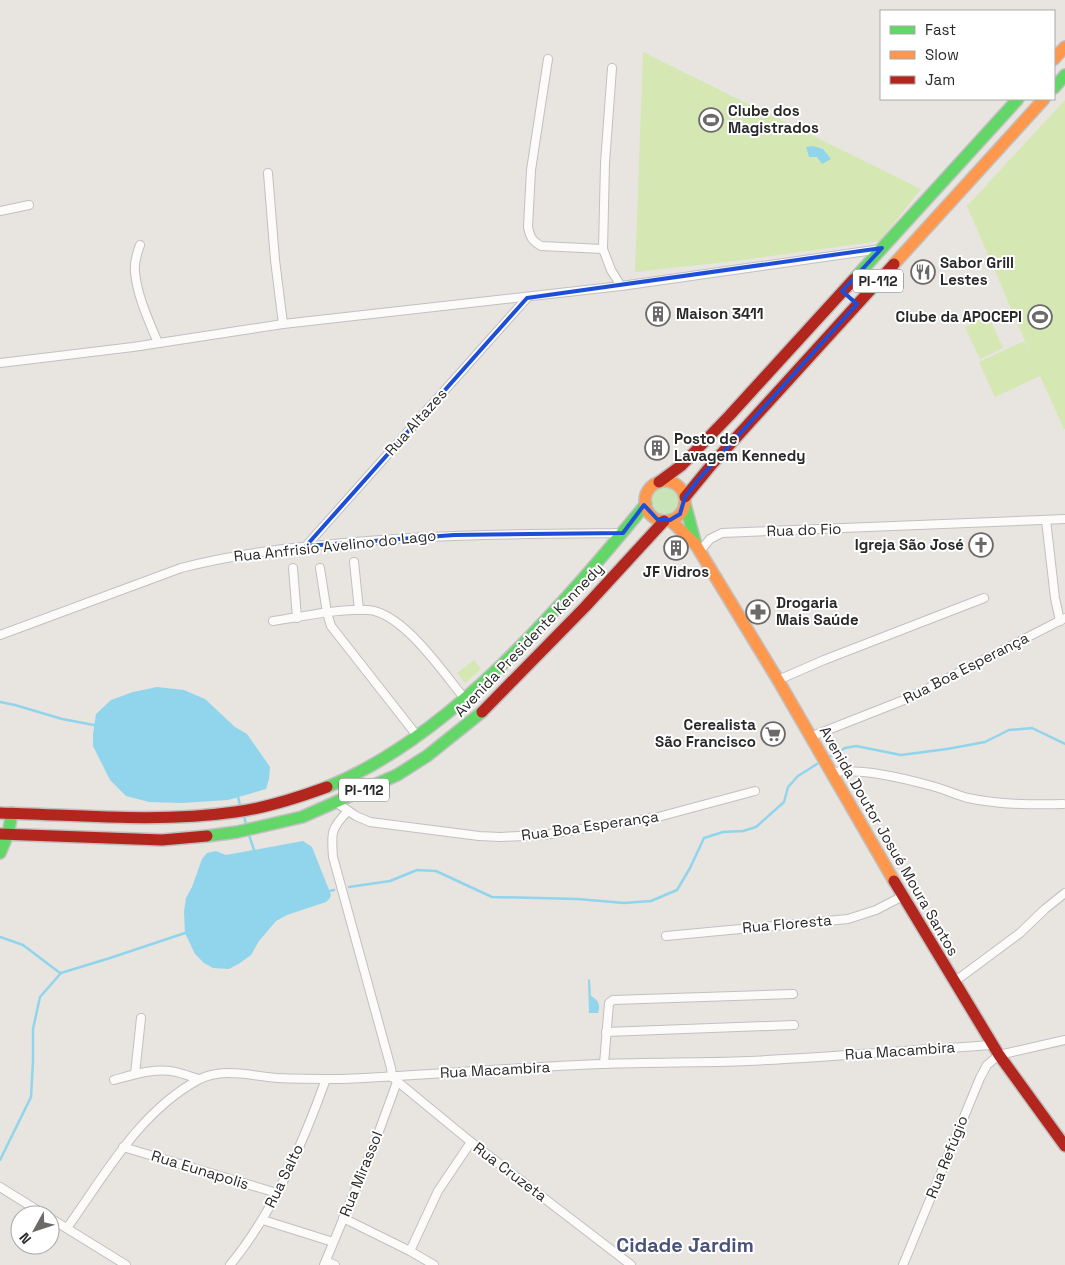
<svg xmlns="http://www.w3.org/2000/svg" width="1065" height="1265" viewBox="0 0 1065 1265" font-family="'Space Grotesk',sans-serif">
	<rect width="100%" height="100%" fill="#e8e4df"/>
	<circle fill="#c9e4b7" cx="665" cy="501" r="15"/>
	<g fill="#d5e8b4">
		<polygon points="643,52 921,189 880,241 735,261 635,272"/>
		<polygon points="1065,100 1065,429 1064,429 1040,376 995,397 979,362 1024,341 1030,353 967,206"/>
		<polygon points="988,315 1003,348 980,359 965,327"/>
		<polygon points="474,660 481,669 465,683 457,673"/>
	</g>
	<g fill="#90d5ec">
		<polygon points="813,146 823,149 831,159 822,164 817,157 809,157 806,147"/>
		<polygon points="157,687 184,690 205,699 235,727 247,734 270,767 269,779 266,789 228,800 182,803 149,802 126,796 110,780 93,746 93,734 96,714 111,700 133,692"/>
		<polygon points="303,841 312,847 331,895 330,898 326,902 287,915 276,921 259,941 251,955 240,963 229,969 213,968 204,963 195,954 185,933 184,912 186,898 192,887 202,859 207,853 216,851 226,855"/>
		<path d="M 588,979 L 590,980 L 591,996 C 598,1000 601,1005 598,1013 L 589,1013 Z"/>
	</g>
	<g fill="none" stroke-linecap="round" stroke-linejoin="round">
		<g stroke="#90d5ec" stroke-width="2.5">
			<polyline points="0,702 15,705 62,719 94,725"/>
			<polyline points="831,756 845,748 856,746 901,755 947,749 985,742 1009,730 1032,728 1065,744"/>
			<polyline points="238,797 240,805"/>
			<polyline points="244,816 246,824"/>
			<polyline points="249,835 254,850"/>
			<polyline points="349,887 390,881 417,870 436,871 492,897 578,899 624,903 651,901 677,890 690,868 704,838 723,832 743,831 756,827 784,802 788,787 798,776 817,764"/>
			<polyline points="329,891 334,890"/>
			<polyline points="0,937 23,945 60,973"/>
			<polyline points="0,1160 31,1097 33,1061 33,1029 40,997 61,973 110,958 185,933"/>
		</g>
		<g stroke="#c1c0c1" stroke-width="10">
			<g id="street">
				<path d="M 548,59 L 531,170 L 528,227 C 530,237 532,241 541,246 L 603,249"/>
				<polyline points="612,68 605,163 603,249 611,270 621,286"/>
				<polyline points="268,173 275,260 283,324"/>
				<polyline points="0,211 29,205"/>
				<path d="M 140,245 C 137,253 134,263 135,272 C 137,296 149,321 158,343"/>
				<polyline points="0,363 133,347 283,324 621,286 881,249"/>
				<polyline points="1046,520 1055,598 1060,621"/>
				<polyline points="306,546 527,298"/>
				<polyline points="700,551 710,539 722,533 1065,519"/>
				<polyline points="354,562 359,610"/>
				<polyline points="293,568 297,618"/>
				<polyline points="320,568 327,613 331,626 418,737"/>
				<path d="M 273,621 C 302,617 339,608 368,610 C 403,612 444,674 465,699"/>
				<path d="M 0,635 L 181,568 C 228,556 275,549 323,545 C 423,534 523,534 623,533"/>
				<polyline points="778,680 824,660 984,598"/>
				<polyline points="810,737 909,698 1065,618"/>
				<path d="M 831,772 C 865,769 899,777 932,786 C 944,789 956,795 968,798 C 1000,805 1032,805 1063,804"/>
				<polyline points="337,803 356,816 370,822 479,836 500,837 543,835 658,817 755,791"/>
				<path d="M 348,811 C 331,828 331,833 333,857 L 391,1068 L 392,1077"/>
				<polyline points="666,936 848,919 876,910 903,896"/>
				<polyline points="954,982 1020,933 1045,909 1065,893"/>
				<polyline points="606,1032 794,1025"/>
				<polyline points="604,1064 609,1003 613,1000 793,994"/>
				<polyline points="135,1074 141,1018"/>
				<polyline points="392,1077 471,1142 631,1265"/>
				<path d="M 114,1080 C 132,1075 157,1067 176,1072 C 184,1074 192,1077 199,1079"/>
				<polyline points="123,1147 277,1193"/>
				<polyline points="0,1187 45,1215"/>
				<polyline points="50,1218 126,1265"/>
				<polyline points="343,1218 410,1251 434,1265"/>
				<polyline points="263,1220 333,1242"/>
				<path d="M 67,1228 C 105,1175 139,1112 198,1080 C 222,1067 252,1076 277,1078 C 299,1079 321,1079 343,1079 C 429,1075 516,1067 603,1064 C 651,1062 700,1063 748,1061 C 830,1057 911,1050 993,1045"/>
				<polyline points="410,1251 438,1191 471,1142"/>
				<polyline points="326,1261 335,1265"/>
				<path d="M 230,1265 C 273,1213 303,1143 326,1079"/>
				<polyline points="324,1265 374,1145 397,1082"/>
				<polyline points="903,1265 980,1078 987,1065 999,1055 1065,1040"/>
			</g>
		</g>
		<g stroke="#c1c0c1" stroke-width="14">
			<g id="fast">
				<polyline points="1054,88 1065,75"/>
				<polyline points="854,279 1018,99"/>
				<polyline points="685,504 696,545"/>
				<path d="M 327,787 C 451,737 562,606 646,504"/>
				<polyline points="207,836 237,832 302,817 397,775 427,756 482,712"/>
				<polyline points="0,853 8,834 12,813"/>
			</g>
		</g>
		<g stroke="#c1c0c1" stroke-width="14">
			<g id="slow">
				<polyline points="1054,59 1065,47"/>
				<polyline points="894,264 1044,99"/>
				<circle cx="665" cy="501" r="20"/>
				<polyline points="670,520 696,545 778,680 894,881"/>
			</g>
		</g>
		<g stroke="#c1c0c1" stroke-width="14">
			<g id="jam">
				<polyline points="659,482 682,465 730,415 854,279"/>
				<polyline points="685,497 713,463 894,264"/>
				<polyline points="482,712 585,607 664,521"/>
				<path d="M 0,813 C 78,815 158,823 235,812 C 267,808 297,798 327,787"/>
				<polyline points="0,834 162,840 207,836"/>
				<polyline points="894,881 999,1055 1065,1146"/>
			</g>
		</g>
		<use href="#street" stroke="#fcfbfa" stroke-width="8"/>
		<use href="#fast" stroke="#63d668" stroke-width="11"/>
		<use href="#slow" stroke="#ff974d" stroke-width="11"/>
		<use href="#jam" stroke="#b3261e" stroke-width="11"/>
	</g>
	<path fill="none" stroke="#1d4ed8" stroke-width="4" stroke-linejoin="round" d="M 882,248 L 842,291 L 857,304 L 698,480 L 685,497 L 680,514 L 670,520 L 657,519 L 644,505 L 623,533 L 454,535 L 306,546 L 527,298 Z"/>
	<defs>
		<g id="stadium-ring" transform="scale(1.25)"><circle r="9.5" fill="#fff" stroke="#6c6a69" stroke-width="1.5"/><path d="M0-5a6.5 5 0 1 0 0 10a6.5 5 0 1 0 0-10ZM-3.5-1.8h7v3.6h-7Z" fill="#6c6a69"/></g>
		<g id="restaurant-ring" transform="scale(1.25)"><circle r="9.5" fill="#fff" stroke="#6c6a69" stroke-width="1.5"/><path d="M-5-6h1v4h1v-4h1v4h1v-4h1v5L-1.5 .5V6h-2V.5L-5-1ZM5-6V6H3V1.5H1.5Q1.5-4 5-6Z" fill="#6c6a69"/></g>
		<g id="building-ring" transform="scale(1.25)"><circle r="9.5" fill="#fff" stroke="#6c6a69" stroke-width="1.5"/><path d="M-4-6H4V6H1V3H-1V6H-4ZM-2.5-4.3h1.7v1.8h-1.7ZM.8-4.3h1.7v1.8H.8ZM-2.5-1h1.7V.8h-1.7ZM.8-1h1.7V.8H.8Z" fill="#6c6a69"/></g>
		<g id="church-ring" transform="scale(1.25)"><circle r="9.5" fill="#fff" stroke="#6c6a69" stroke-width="1.5"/><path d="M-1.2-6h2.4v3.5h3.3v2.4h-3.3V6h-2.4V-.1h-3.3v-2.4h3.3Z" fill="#6c6a69"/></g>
		<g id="pharmacy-ring" transform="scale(1.25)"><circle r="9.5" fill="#fff" stroke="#6c6a69" stroke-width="1.5"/><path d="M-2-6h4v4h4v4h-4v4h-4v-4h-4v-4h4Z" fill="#6c6a69"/></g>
		<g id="supermarket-ring" transform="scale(1.25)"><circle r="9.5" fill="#fff" stroke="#6c6a69" stroke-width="1.5"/><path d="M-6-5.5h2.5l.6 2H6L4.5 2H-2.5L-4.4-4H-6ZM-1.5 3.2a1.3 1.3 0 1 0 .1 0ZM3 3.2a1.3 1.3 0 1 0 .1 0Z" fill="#6c6a69"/></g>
	</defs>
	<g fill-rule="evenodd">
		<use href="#stadium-ring" x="711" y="120"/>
		<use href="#restaurant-ring" x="923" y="272"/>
		<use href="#building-ring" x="658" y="314"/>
		<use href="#stadium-ring" x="1040" y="317"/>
		<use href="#building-ring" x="657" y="448"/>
		<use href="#church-ring" x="981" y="545"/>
		<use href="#building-ring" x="676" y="548"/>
		<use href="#pharmacy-ring" x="758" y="612"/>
		<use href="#supermarket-ring" x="773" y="734"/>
	</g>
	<g text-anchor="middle" stroke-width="4" stroke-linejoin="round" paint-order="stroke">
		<g fill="#fff" stroke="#696969" stroke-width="1">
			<rect x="853" y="269.5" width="50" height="23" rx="4"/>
			<rect x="339" y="778.5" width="50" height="23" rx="4"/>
		</g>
		<g font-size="14" font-weight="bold" fill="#292929">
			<text x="878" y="286">PI-112</text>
			<text x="364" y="795">PI-112</text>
		</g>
		<g font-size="15" font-weight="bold" fill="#292929" stroke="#fff" text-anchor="start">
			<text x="728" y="116">Clube dos<tspan x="728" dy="17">Magistrados</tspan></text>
			<text x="940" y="268">Sabor Grill<tspan x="940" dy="17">Lestes</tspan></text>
			<text x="676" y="319">Maison 3411</text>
			<text x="1022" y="322" text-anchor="end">Clube da APOCEPI</text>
			<text x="674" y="444">Posto de<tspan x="674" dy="17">Lavagem Kennedy</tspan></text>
			<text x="964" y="550" text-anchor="end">Igreja São José</text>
			<text x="676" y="577" text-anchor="middle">JF Vidros</text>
			<text x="776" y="608">Drogaria<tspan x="776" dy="17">Mais Saúde</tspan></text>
			<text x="756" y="730" text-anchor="end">Cerealista<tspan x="756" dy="17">São Francisco</tspan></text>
		</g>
		<g font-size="15" fill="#292929" stroke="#fff">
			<text transform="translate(416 422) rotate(-48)" y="5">Rua Altazes</text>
			<text transform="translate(804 530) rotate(-2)" y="5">Rua do Fio</text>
			<text transform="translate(335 546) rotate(-6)" y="5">Rua Anfrisio Avelino do Lago</text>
			<text transform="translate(529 640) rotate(-46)" y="5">Avenida Presidente Kennedy</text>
			<text transform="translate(966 668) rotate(-27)" y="5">Rua Boa Esperança</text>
			<text transform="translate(590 826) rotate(-8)" y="5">Rua Boa Esperança</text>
			<text transform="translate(889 841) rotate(60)" y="5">Avenida Doutor Josué Moura Santos</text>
			<text transform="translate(787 924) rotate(-5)" y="5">Rua Floresta</text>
			<text transform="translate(900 1051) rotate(-4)" y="5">Rua Macambira</text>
			<text transform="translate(495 1070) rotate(-3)" y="5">Rua Macambira</text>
			<text transform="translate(947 1157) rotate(-68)" y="5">Rua Refúgio</text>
			<text transform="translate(200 1170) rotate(17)" y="5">Rua Eunapolis</text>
			<text transform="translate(510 1172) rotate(37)" y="5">Rua Cruzeta</text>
			<text transform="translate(361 1174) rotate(-68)" y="5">Rua Mirassol</text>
			<text transform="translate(284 1176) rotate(-64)" y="5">Rua Salto</text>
		</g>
		<g font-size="20" font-weight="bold" fill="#49527b" stroke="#fff">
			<text x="685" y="1252">Cidade Jardim</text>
		</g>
	</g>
	<rect x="880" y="10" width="175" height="90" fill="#ffffff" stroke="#a9a9a9"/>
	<rect x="890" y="26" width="25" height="8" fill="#63d668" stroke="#a9a9a9"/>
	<text x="925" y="35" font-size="15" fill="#292929">Fast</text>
	<rect x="890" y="51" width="25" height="8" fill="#ff974d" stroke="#a9a9a9"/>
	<text x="925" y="60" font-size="15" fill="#292929">Slow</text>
	<rect x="890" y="76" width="25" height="8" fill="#b3261e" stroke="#a9a9a9"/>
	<text x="925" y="85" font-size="15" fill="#292929">Jam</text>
	<g transform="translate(35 1230) rotate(230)"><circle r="24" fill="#ffffff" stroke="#a9a9a9"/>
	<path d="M0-4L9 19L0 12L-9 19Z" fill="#6c6a69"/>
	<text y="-8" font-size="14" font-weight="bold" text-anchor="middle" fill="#292929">N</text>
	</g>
</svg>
